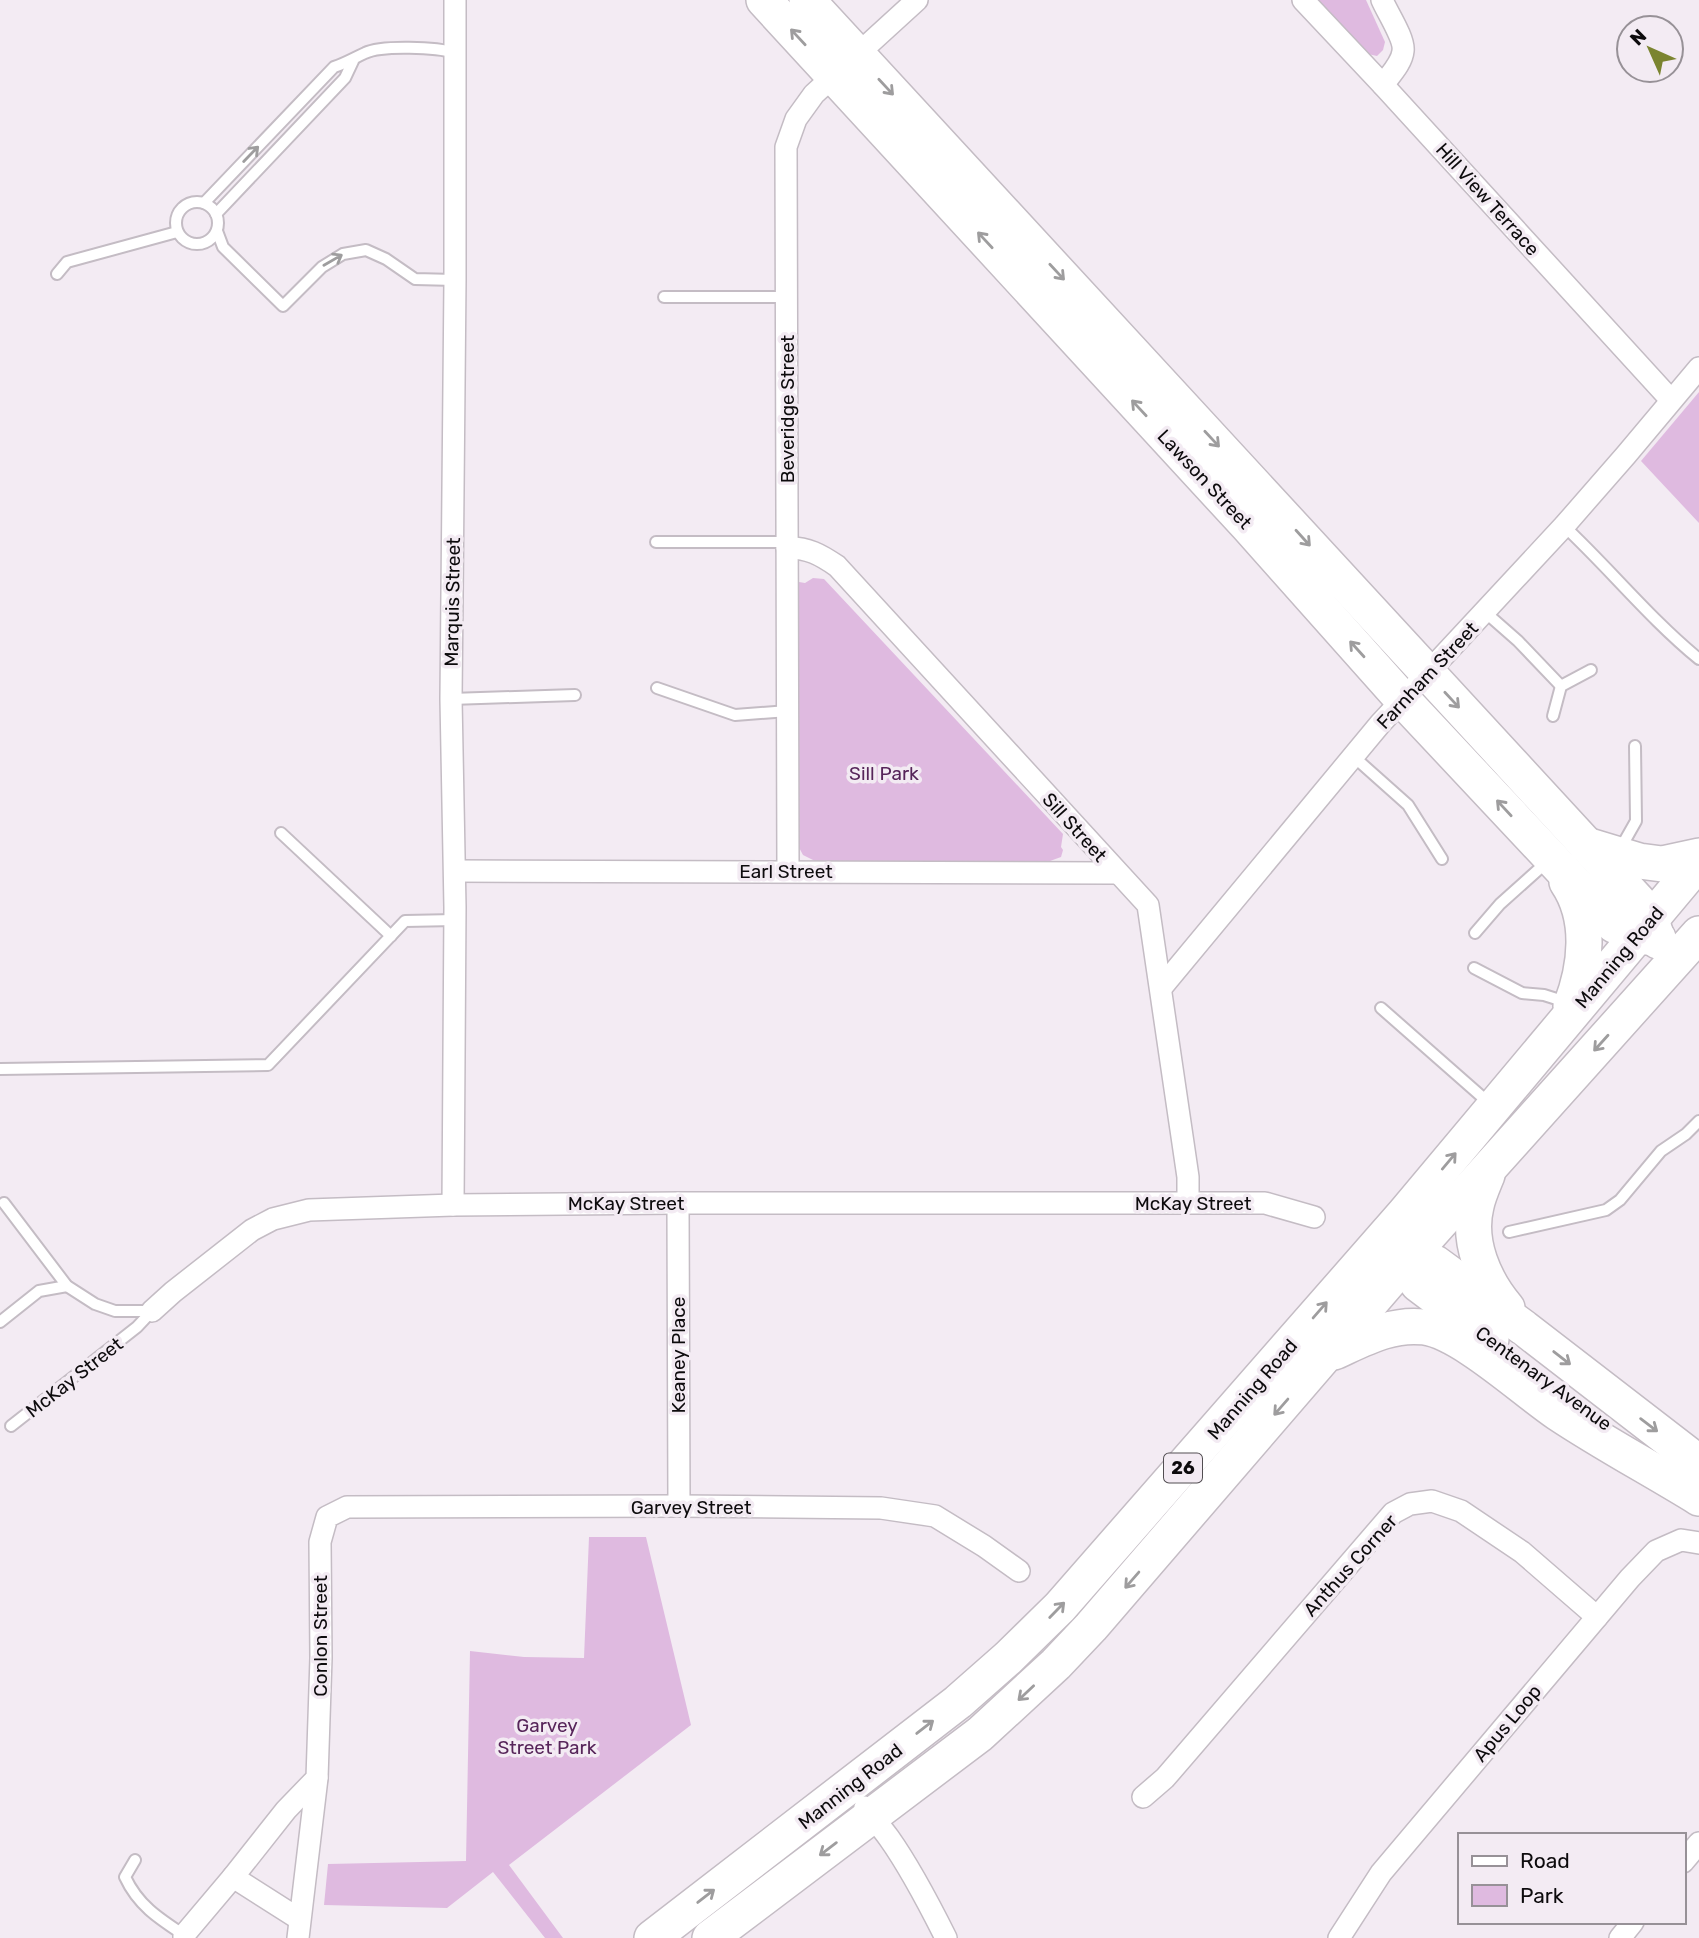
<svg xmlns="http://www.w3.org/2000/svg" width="1699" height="1938" viewBox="0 0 1699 1938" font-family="Rubik,sans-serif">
	<rect width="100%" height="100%" fill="#f3ebf3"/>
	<g fill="#dfbae0">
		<polygon points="1318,0 1366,0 1385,42 1383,50 1377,56 1368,54"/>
		<polygon points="1699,392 1699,523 1641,461"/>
		<polygon points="813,578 824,579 1063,834 1061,847 1063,850 1061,857 1050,861 819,863 803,855 795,840 796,589 799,582 805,583"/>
		<polygon points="589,1537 646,1537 691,1725 509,1865 563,1938 545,1938 493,1872 447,1908 324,1905 328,1864 466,1861 470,1651 524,1657 584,1658"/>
	</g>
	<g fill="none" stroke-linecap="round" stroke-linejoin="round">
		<g stroke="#c4bcc4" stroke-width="14">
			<g id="service">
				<circle cx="197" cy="223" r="21"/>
				<path d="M 204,203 L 334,67 C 346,63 354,58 365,53 C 381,45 437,47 455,53"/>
				<polyline points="216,214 345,78 353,61"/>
				<polyline points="217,231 223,247 283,306 322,267 343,254 366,250 386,259 415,279 455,280"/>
				<polyline points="57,274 67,262 177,232"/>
				<polyline points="664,297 787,297"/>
				<path d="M 1564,526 C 1610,569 1650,619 1699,659"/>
				<polyline points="656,542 787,542"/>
				<polyline points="1485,612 1518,641 1561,686"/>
				<polyline points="657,688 735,715 788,711"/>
				<polyline points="451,699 575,695"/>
				<polyline points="1553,716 1561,686 1591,670"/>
				<polyline points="1353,756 1408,805 1442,859"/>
				<polyline points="281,833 391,936"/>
				<polyline points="1619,851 1636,821 1635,746"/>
				<polyline points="1475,933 1500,904 1548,861"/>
				<polyline points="1474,968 1522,993 1544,995 1566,1002"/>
				<polyline points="1381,1008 1489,1103"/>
				<polyline points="0,1069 268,1065 405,921 455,920"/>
				<polyline points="4,1203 67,1286 95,1304 115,1311 152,1311"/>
				<polyline points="1509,1232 1606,1210 1620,1200 1661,1151 1686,1134 1699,1121"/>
				<polyline points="0,1322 39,1291 67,1286"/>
				<polyline points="11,1426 137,1327 152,1311"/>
				<path d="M 135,1860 L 125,1877 C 138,1905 158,1918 184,1935"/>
			</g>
		</g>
		<g stroke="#c4bcc4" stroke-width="24">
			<g id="minor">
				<polyline points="1303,0 1383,85 1671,400"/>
				<path d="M 1382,0 C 1387,12 1405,39 1403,51 C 1402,63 1390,75 1383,85"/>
				<path d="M 787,548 C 807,547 821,555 837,566 L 1148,905 L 1188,1177 L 1188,1203"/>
				<polyline points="455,871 1116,873"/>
				<polyline points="788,871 786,147 796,119 814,94 917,0"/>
				<polyline points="1161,988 1380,724 1564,526 1626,455 1699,368"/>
				<polyline points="678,1203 679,1506"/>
				<polyline points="453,1205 455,907 451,699 455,280 455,0"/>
				<polyline points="152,1311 173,1292 252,1230 273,1219 309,1210 453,1205 678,1203 1265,1203 1314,1217"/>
				<polyline points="1143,1797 1165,1778 1393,1513 1410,1504 1432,1501 1461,1511 1522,1552 1597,1617"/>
				<path d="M 865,1807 C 873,1818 881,1827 889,1838 C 911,1869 929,1904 946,1938"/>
				<polyline points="1683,1862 1699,1843"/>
				<polyline points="233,1877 299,1919"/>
				<polyline points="184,1938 184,1935 233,1877 286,1810 317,1778 321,1658 320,1542 327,1517 347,1507 679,1506 881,1508 935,1516 984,1546 1019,1571"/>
				<polyline points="298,1938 317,1778"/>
				<polyline points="1339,1938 1381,1873 1630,1578 1656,1551 1681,1540 1699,1543"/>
				<polyline points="1620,1938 1633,1922"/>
			</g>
		</g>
		<g stroke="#c4bcc4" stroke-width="38">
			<g id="primary">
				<polyline points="764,0 1248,526 1403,700 1614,925 1637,936 1658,938"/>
				<polyline points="807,0 1638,901 1651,920 1658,941"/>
				<polyline points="1586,845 1639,861 1662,864 1699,856"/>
				<path d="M 1567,882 C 1592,919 1586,967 1571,1006"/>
				<path d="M 1487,1175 C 1483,1185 1478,1196 1476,1206 C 1467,1242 1484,1281 1507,1308"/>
				<polyline points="1400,1244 1404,1264 1418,1284 1491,1339"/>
				<polyline points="1391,1254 1412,1254 1435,1263 1524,1328 1699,1463"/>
				<path d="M 1334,1352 C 1363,1339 1391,1323 1424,1327 C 1462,1332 1524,1390 1558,1413 C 1603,1443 1652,1469 1699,1498"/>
				<polyline points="652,1938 958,1702 1008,1658 1060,1607 1405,1213 1699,862"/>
				<polyline points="710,1938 980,1734 1056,1664 1091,1627 1427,1237 1699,934"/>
			</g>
		</g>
		<use href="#service" stroke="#fff" stroke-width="10"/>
		<use href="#minor" stroke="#fff" stroke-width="21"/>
		<use href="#primary" stroke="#fff" stroke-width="35"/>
	</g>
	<defs><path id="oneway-shaft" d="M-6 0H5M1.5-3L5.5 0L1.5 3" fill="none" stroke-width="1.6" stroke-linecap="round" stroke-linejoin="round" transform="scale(1.75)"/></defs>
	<g stroke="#9e9d9e">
		<use href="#oneway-shaft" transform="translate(798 37) rotate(-133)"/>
		<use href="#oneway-shaft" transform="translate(886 87) rotate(47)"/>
		<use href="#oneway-shaft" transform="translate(251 154) rotate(-46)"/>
		<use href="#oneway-shaft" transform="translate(985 240) rotate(-133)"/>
		<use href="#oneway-shaft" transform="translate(333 260) rotate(-30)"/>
		<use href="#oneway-shaft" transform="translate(1057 272) rotate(47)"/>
		<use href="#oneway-shaft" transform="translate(1139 408) rotate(-133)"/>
		<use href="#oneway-shaft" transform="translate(1212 439) rotate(47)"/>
		<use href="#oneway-shaft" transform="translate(1303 538) rotate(48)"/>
		<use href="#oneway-shaft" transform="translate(1357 649) rotate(-132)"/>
		<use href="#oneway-shaft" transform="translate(1452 700) rotate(47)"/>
		<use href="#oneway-shaft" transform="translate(1504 808) rotate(-133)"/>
		<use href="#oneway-shaft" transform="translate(1601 1043) rotate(132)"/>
		<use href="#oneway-shaft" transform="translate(1449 1161) rotate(-50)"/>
		<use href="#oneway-shaft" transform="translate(1320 1310) rotate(-49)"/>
		<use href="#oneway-shaft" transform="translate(1562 1358) rotate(38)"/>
		<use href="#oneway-shaft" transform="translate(1281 1407) rotate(131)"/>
		<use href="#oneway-shaft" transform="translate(1649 1425) rotate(37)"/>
		<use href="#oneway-shaft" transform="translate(1132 1580) rotate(131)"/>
		<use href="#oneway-shaft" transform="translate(1057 1610) rotate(-46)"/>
		<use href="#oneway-shaft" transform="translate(1026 1693) rotate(137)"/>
		<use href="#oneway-shaft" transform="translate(925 1727) rotate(-38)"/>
		<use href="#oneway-shaft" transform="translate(828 1849) rotate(143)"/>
		<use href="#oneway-shaft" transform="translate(706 1896) rotate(-38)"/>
	</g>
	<g text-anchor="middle" stroke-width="7" stroke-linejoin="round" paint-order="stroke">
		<rect fill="#f3ebf3" stroke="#524e52" stroke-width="2" x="1164" y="1453.5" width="38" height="29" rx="5"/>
		<g font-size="18" font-weight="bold" fill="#0d0b0d">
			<text x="1183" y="1474">26</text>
		</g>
		<g font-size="19" fill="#0d0b0d" stroke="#f3ebf3">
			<text transform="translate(1488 199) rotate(48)" y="7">Hill View Terrace</text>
			<text transform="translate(787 409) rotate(-90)" y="7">Beveridge Street</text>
			<text transform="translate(1205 479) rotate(47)" y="7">Lawson Street</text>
			<text transform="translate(452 602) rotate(-89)" y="7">Marquis Street</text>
			<text transform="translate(1427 675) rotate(-47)" y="7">Farnham Street</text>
			<text transform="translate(1075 827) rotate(48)" y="7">Sill Street</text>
			<text x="786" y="878">Earl Street</text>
			<text transform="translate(1619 957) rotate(-50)" y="7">Manning Road</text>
			<text x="626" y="1210">McKay Street</text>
			<text x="1193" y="1210">McKay Street</text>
			<text transform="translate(678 1355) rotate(-90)" y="7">Keaney Place</text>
			<text transform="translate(74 1377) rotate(-38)" y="7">McKay Street</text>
			<text transform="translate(1544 1378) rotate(36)" y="7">Centenary Avenue</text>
			<text transform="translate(1252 1389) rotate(-49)" y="7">Manning Road</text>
			<text x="691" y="1514">Garvey Street</text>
			<text transform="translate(1350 1565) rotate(-48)" y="7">Anthus Corner</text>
			<text transform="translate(320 1636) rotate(-90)" y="7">Conlon Street</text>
			<text transform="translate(1507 1723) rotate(-50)" y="7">Apus Loop</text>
			<text transform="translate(850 1786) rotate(-38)" y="7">Manning Road</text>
		</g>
		<g font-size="19" fill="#57255a" stroke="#f3ebf3">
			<text x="884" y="780">Sill Park</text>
			<text x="547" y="1732">Garvey<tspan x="547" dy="22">Street Park</tspan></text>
		</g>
	</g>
	<rect x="1458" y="1833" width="228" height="91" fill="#f3ebf3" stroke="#979197" stroke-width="2"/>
	<rect x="1472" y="1856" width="35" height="10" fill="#ffffff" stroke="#979197" stroke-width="2"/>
	<text x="1520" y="1868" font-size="21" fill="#0d0b0d">Road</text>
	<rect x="1472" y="1885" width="35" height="21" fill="#dfbae0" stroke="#979197" stroke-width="2"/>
	<text x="1520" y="1903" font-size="21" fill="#0d0b0d">Park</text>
	<g transform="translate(1650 49) rotate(315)"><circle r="33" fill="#f3ebf3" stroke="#979197" stroke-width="2"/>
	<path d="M0-5L12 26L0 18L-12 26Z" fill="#7b8430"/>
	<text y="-10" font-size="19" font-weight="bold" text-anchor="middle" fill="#0d0b0d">N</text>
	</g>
</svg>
